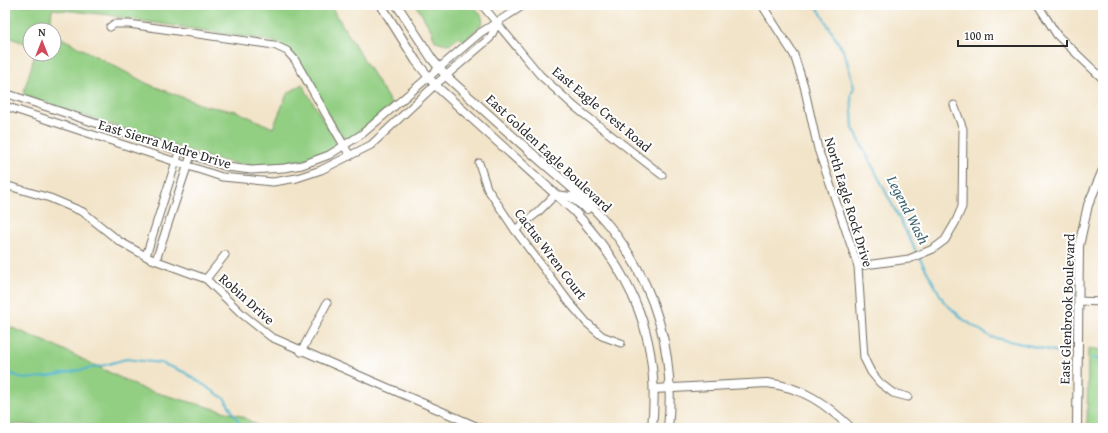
<svg xmlns="http://www.w3.org/2000/svg" width="1108" height="433" viewBox="0 0 1108 433" font-family="'Gentium Book Plus',serif">
	<rect width="100%" height="100%" fill="#fff"/>
	<filter id="ink" filterUnits="userSpaceOnUse"><feTurbulence type="fractalNoise" baseFrequency=".025" numOctaves="2"/><feDisplacementMap in="SourceGraphic" scale="8" xChannelSelector="R" yChannelSelector="G"/><feConvolveMatrix kernelMatrix="1 2 1 2 8 2 1 2 1" color-interpolation-filters="sRGB"/></filter>
	<filter id="wash" filterUnits="userSpaceOnUse"><feTurbulence type="fractalNoise" baseFrequency=".012" numOctaves="4" result="noise"/><feDisplacementMap in="SourceGraphic" scale="16" xChannelSelector="R" yChannelSelector="G"/><feGaussianBlur stdDeviation="0.9" result="paint"/><feColorMatrix in="noise" values="0 0 0 0 0 0 0 0 0 0 0 0 0 0 0 0 0 1.4 0 .05"/><feComposite in="paint" operator="in"/></filter>
	<g filter="url(#wash)">
		<rect width="100%" height="100%" fill="#f2e4c9"/>
		<g fill="#93cf83" stroke="#5f7d57">
			<path d="M 5,5 L 330,5 L 392,105 L 356,135 C 351,138 348,140 343,137 L 283,45 L 271,41 L 117,17 L 110,15 L 52,9 L 50,30 L 30,30 L 30,45 L 5,36 Z"/>
			<path d="M 416,5 L 473,5 C 477,11 485,17 482,24 L 464,41 L 459,37 C 448,47 448,44 435,41 L 431,30 Z"/>
			<path d="M 54,34 L 148,84 L 205,106 L 236,111 L 273,128 L 287,94 L 302,84 L 335,140 C 335,143 336,146 333,149 C 324,158 277,167 264,166 C 247,166 231,163 214,159 L 23,95 L 35,54 L 54,54 Z"/>
			<polygon points="5,325 56,346 143,389 241,416 262,428 59,428 53,426 13,424 5,427"/>
			<polygon points="1088,348 1103,350 1103,428 1087,428"/>
		</g>
		<g fill="none" stroke-linecap="round" stroke-linejoin="round">
			<g stroke="#53b7d2" stroke-width="2">
				<polyline points="816,5 845,54 854,87 851,95 853,128 917,253"/>
				<polyline points="919,257 944,302 964,320 991,337 1063,353"/>
				<polyline points="1092,358 1103,360"/>
				<polyline points="5,371 24,379 51,376 105,365 126,359 161,363 184,372 225,399 242,428"/>
			</g>
		</g>
	</g>
	<g filter="url(#ink)">
		<g fill="none" stroke-linecap="round" stroke-linejoin="round">
			<g stroke="#716c62" stroke-width="9">
				<g id="minor">
					<polyline points="482,5 540,75 575,107 662,175"/>
					<polyline points="762,5 794,55 804,86 818,149 858,266 864,358 871,372 880,383 893,393 908,397"/>
					<polyline points="1038,5 1057,35 1103,79"/>
					<polyline points="110,27 114,24 129,24 274,45 287,51 295,60 350,156"/>
					<polyline points="5,93 227,167 251,170 284,168 302,165 329,155 362,134 480,33 524,5"/>
					<polyline points="5,106 222,177 273,182 297,178 321,170 371,145 435,85 490,38 497,24"/>
					<polyline points="479,163 487,188 515,230 569,302 587,323 602,336 621,343"/>
					<polyline points="5,185 50,198 83,212 119,241 149,258 206,279 242,314 271,337 478,427"/>
					<polyline points="515,230 537,213 555,195"/>
					<polyline points="146,256 179,152"/>
					<polyline points="156,260 191,155"/>
					<polyline points="858,266 909,259 933,249 945,240 955,223 962,207 963,129 954,105"/>
					<polyline points="206,279 225,255"/>
					<polyline points="1078,301 1103,302"/>
					<polyline points="301,352 327,303"/>
				</g>
			</g>
			<g stroke="#716c62" stroke-width="10">
				<g id="tertiary">
					<path d="M 381,5 L 416,61 L 435,85 L 574,211 C 634,276 661,340 652,428"/>
					<path d="M 397,5 L 432,59 L 446,76 C 478,105 510,134 543,163 C 566,183 591,203 610,227 C 656,285 676,356 668,428"/>
					<polyline points="555,195 571,197 587,209"/>
					<path d="M 654,389 L 767,383 C 803,387 826,404 851,428"/>
					<polyline points="1077,428 1079,246 1088,205 1103,170"/>
				</g>
			</g>
			<use href="#minor" stroke="#fff" stroke-width="7"/>
			<use href="#tertiary" stroke="#fff" stroke-width="8"/>
		</g>
	</g>
	<g text-anchor="middle" stroke-width="4" stroke-linejoin="round" paint-order="stroke">
		<g font-size="14" fill="#2b2b2b" stroke="#fff">
			<text transform="translate(602 109) rotate(40)" y="5">East Eagle Crest Road</text>
			<text transform="translate(165 144) rotate(17)" y="5">East Sierra Madre Drive</text>
			<text transform="translate(549 153) rotate(43)" y="5">East Golden Eagle Boulevard</text>
			<text transform="translate(849 202) rotate(73)" y="5">North Eagle Rock Drive</text>
			<text transform="translate(551 254) rotate(53)" y="5">Cactus Wren Court</text>
			<text transform="translate(247 299) rotate(42)" y="5">Robin Drive</text>
			<text transform="translate(1067 309) rotate(-88)" y="5">East Glenbrook Boulevard</text>
		</g>
		<g font-size="15" font-style="italic" fill="#3b636e" stroke="#fff">
			<text transform="translate(908 210) rotate(63)" y="5">Legend Wash</text>
		</g>
	</g>
	<rect width="1108" height="433" fill="none" stroke="#fff" stroke-width="20"/>
	<g transform="translate(42 42)"><circle r="19" fill="#ffffff" stroke="#aaaaaa"/>
	<path d="M0-3L7 15L0 10L-7 15Z" fill="#d1495b"/>
	<text y="-6" font-size="11" font-weight="bold" text-anchor="middle" fill="#2b2b2b">N</text>
	</g>
	<path d="M958 40v6h109v-6" fill="none" stroke="#2b2b2b" stroke-width="2"/>
	<text x="964" y="40" font-size="12" fill="#2b2b2b" stroke="#ffffff" stroke-width="3" paint-order="stroke">100 m</text>
</svg>
